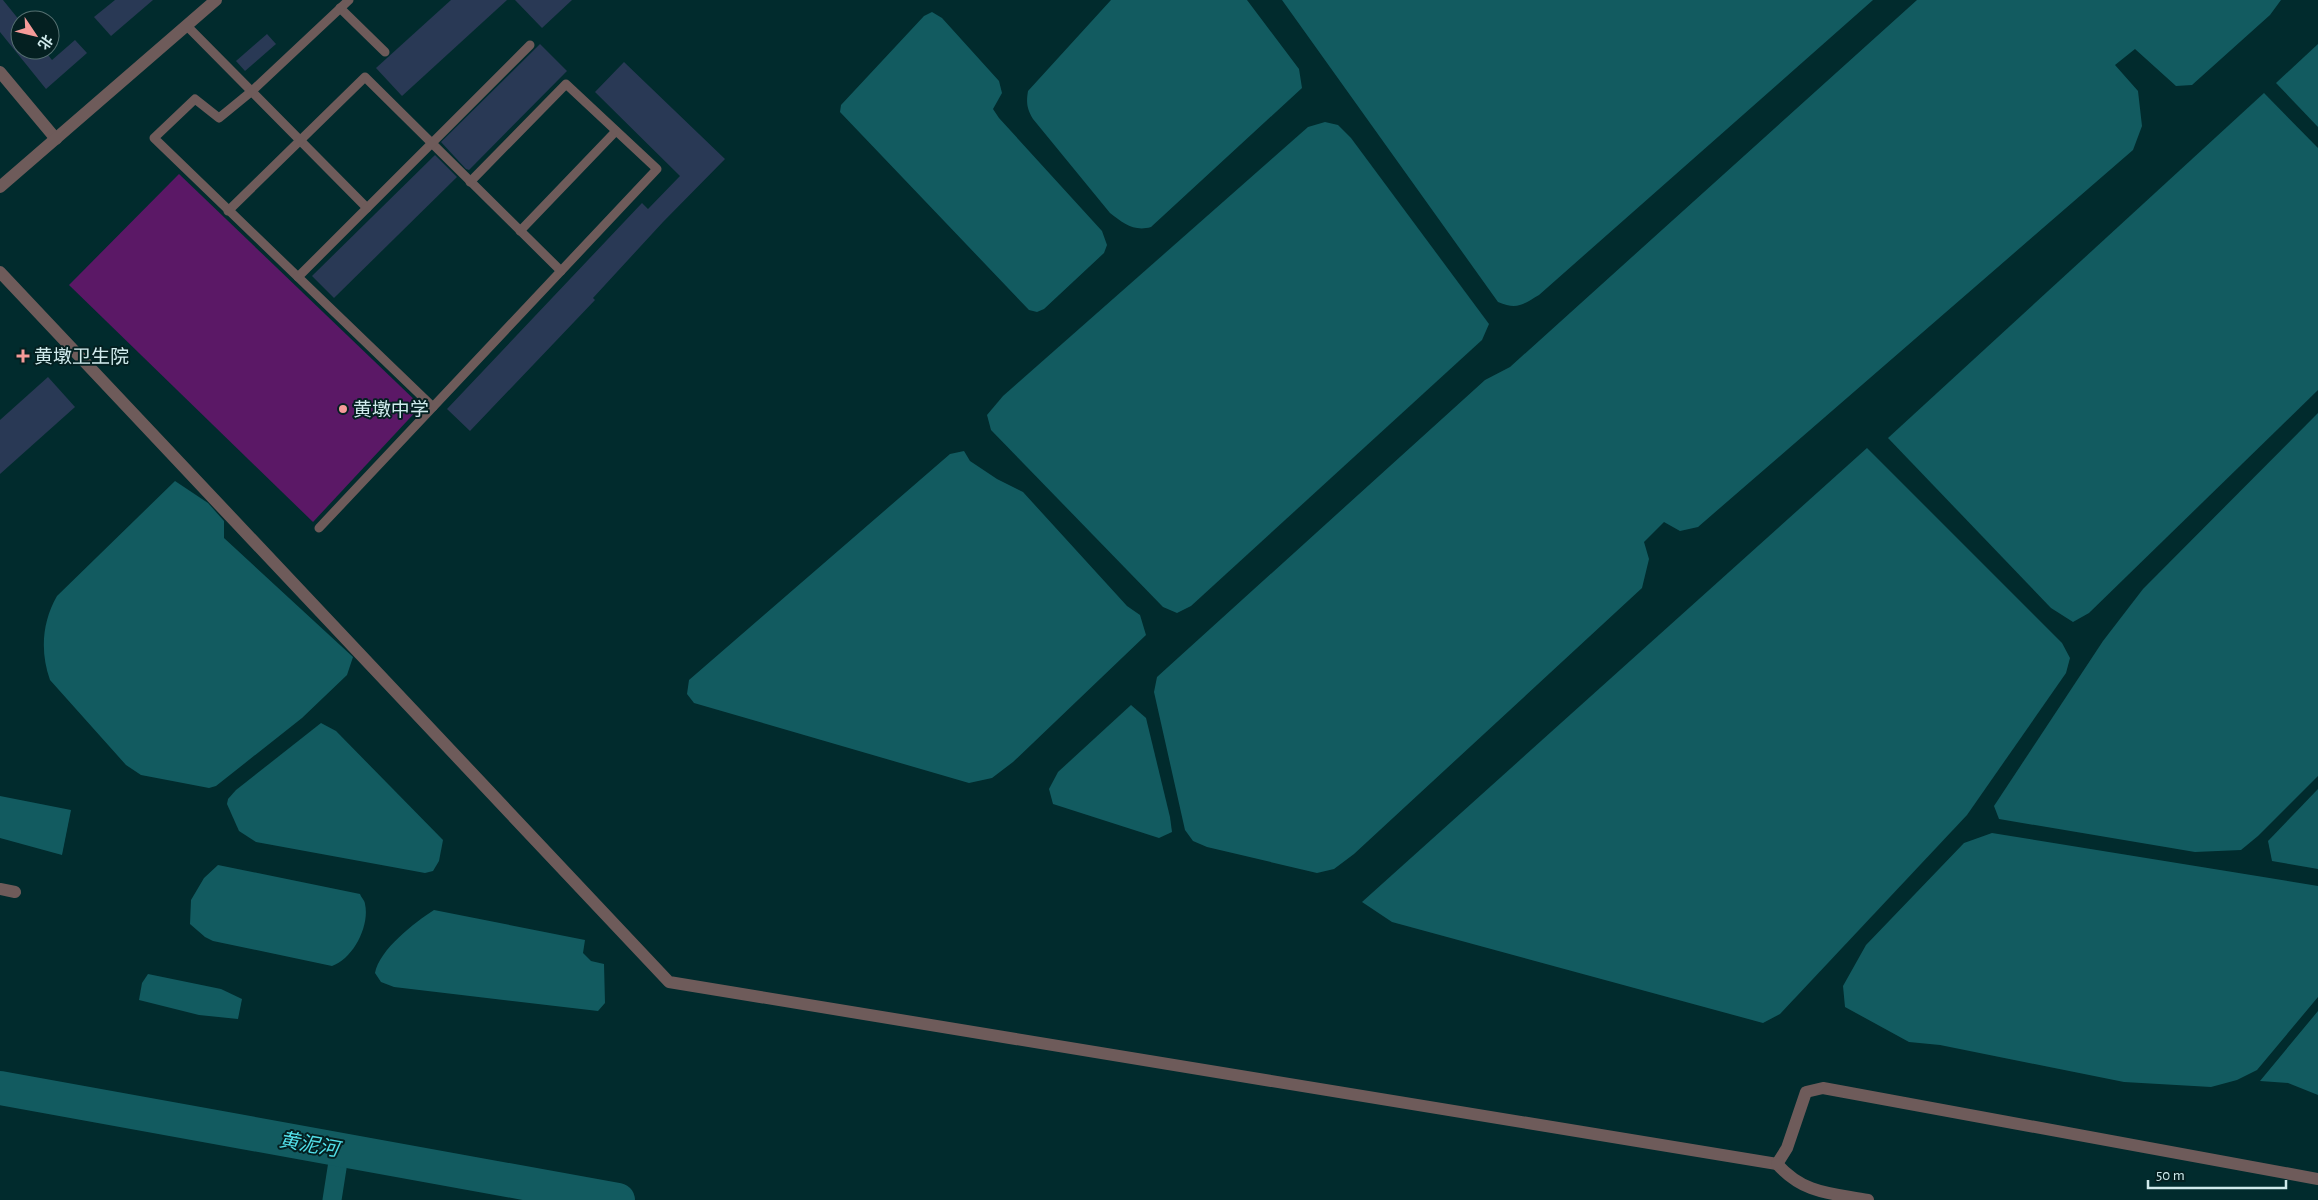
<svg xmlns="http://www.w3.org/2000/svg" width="2318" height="1200" viewBox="0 0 2318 1200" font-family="'Alegreya Sans','Noto Sans SC',sans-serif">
	<rect width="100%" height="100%" fill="#012b2d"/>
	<polygon fill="#5b1866" points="179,174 421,406 313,522 69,285"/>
	<g fill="#125b60">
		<path d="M 1111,0 L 1247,0 L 1299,69 L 1302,88 L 1151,227 C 1134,232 1123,223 1110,213 L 1033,119 C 1027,109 1026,103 1028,91 Z"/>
		<path d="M 1282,0 L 1873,0 L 1539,295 C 1522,305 1517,310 1498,302 Z"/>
		<polygon points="1917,0 2281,0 2270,15 2192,85 2176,86 2135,49 2115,65 2138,91 2142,126 2133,150 1698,527 1680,531 1664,522 1644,542 1649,559 1642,588 1354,854 1334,869 1317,873 1207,847 1193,841 1185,830 1154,692 1157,677 1485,380 1510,367"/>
		<polygon points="932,12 942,18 999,81 1002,93 993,109 999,118 1102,231 1107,245 1104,253 1044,309 1037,312 1029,310 840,112 841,105 924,16"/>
		<polygon points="2318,44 2318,127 2276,83"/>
		<polygon points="2264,93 2318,148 2318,390 2089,613 2073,622 2051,608 1888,438"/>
		<polygon points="1325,122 1338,125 1351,138 1489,324 1482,340 1191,606 1177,613 1163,607 991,430 987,415 1003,396 1308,127"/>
		<polygon points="2318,413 2318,776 2258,836 2241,850 2195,852 1999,819 1994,806 2103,641 2143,589"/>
		<polygon points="1867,448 2062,643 2070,658 2066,673 1967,815 1780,1014 1763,1023 1392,922 1362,902"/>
		<polygon points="964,451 970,461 997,479 1023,492 1127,606 1140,615 1146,635 1013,762 992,778 969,783 694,703 687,694 689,680 950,454"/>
		<path d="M 175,481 L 208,503 L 224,521 L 224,538 L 353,657 L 347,675 L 302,718 L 216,786 L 209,788 L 141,775 L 126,765 L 50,680 C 40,652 42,622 57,596 Z"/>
		<polygon points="1131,705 1146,718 1170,817 1172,832 1159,838 1053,804 1049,789 1058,772"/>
		<polygon points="321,723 336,731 443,840 439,861 433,871 425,873 256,842 239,831 227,804 228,799 236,790"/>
		<polygon points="2318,789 2318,869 2272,861 2268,841"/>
		<polygon points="0,796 71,810 62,855 0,838"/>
		<polygon points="1992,833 2318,886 2318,997 2257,1070 2237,1080 2211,1087 2124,1082 1940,1045 1909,1042 1845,1007 1843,986 1866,945 1964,843"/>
		<path d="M 218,865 L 360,894 C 361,897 365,901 365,904 C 370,926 353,959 332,966 L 213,941 L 205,937 L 190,924 L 191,900 L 204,878 Z"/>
		<path d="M 434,910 L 585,940 L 583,953 L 591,961 L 604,964 L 605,1003 L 598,1011 L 394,987 L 381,982 L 375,973 C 379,950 415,922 434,910 Z"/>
		<polygon points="148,974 221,989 242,999 238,1019 199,1015 139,1000 142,983"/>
		<polygon points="2318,1011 2318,1095 2288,1083 2260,1081"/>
	</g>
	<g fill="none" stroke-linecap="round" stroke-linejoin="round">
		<polyline stroke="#125b60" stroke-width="19" points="332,1200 340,1149"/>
		<polyline stroke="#125b60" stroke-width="34" points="0,1088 618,1200"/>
	</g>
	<g fill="#293955">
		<polygon points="0,0 3,0 20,21 20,50 44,50 52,60 75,40 87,53 46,89 0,32"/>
		<polygon points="115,0 153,0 111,36 94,17"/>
		<polygon points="451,0 507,0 402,96 376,68"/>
		<polygon points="515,0 572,0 542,28"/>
		<polygon points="267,34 276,44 245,71 236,61"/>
		<polygon points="540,44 567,71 469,170 466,169 441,142"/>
		<polygon points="624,62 725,159 663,222 593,298 595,300 470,431 447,409 642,203 648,209 680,176 595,92"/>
		<polygon points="435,155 457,177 334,298 312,276"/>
		<polygon points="48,377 75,407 0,474 0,420"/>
	</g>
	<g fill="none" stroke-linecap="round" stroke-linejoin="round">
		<g stroke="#6e5b5a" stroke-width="9">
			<polyline points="340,8 385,52"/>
			<polyline points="187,26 367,208"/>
			<polyline points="228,211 365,77 561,271"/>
			<polyline points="520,231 616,131"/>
			<polyline points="298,277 154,138 195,99 219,118 252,91 349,0"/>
			<polyline points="433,407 298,277 530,45"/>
			<polyline points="319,528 657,169 566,84 470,182"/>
		</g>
		<g stroke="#6e5b5a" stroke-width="12">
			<polyline points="0,72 56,139"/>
			<polyline points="0,187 216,0"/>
			<polyline points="0,272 669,982 1777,1164 1787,1148 1806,1092 1823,1088 2318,1179"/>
			<polyline points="0,889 15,892"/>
			<path d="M 1777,1164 C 1804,1194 1830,1193 1868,1200"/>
		</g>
	</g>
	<g fill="#f59b99" stroke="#042021" stroke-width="2">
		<path d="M20.5 348.5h5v5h5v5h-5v5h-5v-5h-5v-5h5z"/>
		<circle cx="343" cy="409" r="5"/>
	</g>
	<g text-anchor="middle" stroke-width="4" stroke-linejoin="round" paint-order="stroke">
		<g font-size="19" fill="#d0eaec" stroke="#042021" text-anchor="start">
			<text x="34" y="363">黄墩卫生院</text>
			<text x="353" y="416">黄墩中学</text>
		</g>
		<g font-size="20" font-style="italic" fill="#52dfe9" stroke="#042021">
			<text transform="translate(309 1144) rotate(10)" y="7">黄泥河</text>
		</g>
	</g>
	<g transform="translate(35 35) rotate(125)"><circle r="24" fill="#042021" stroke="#567172"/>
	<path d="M0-4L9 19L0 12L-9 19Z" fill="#f59b99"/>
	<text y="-8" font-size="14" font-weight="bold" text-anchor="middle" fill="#d0eaec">北</text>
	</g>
	<path d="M2148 1180v8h138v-8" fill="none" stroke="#d0eaec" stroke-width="2.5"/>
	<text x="2156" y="1180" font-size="15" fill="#d0eaec" stroke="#042021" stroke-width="4" paint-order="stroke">50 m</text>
</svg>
